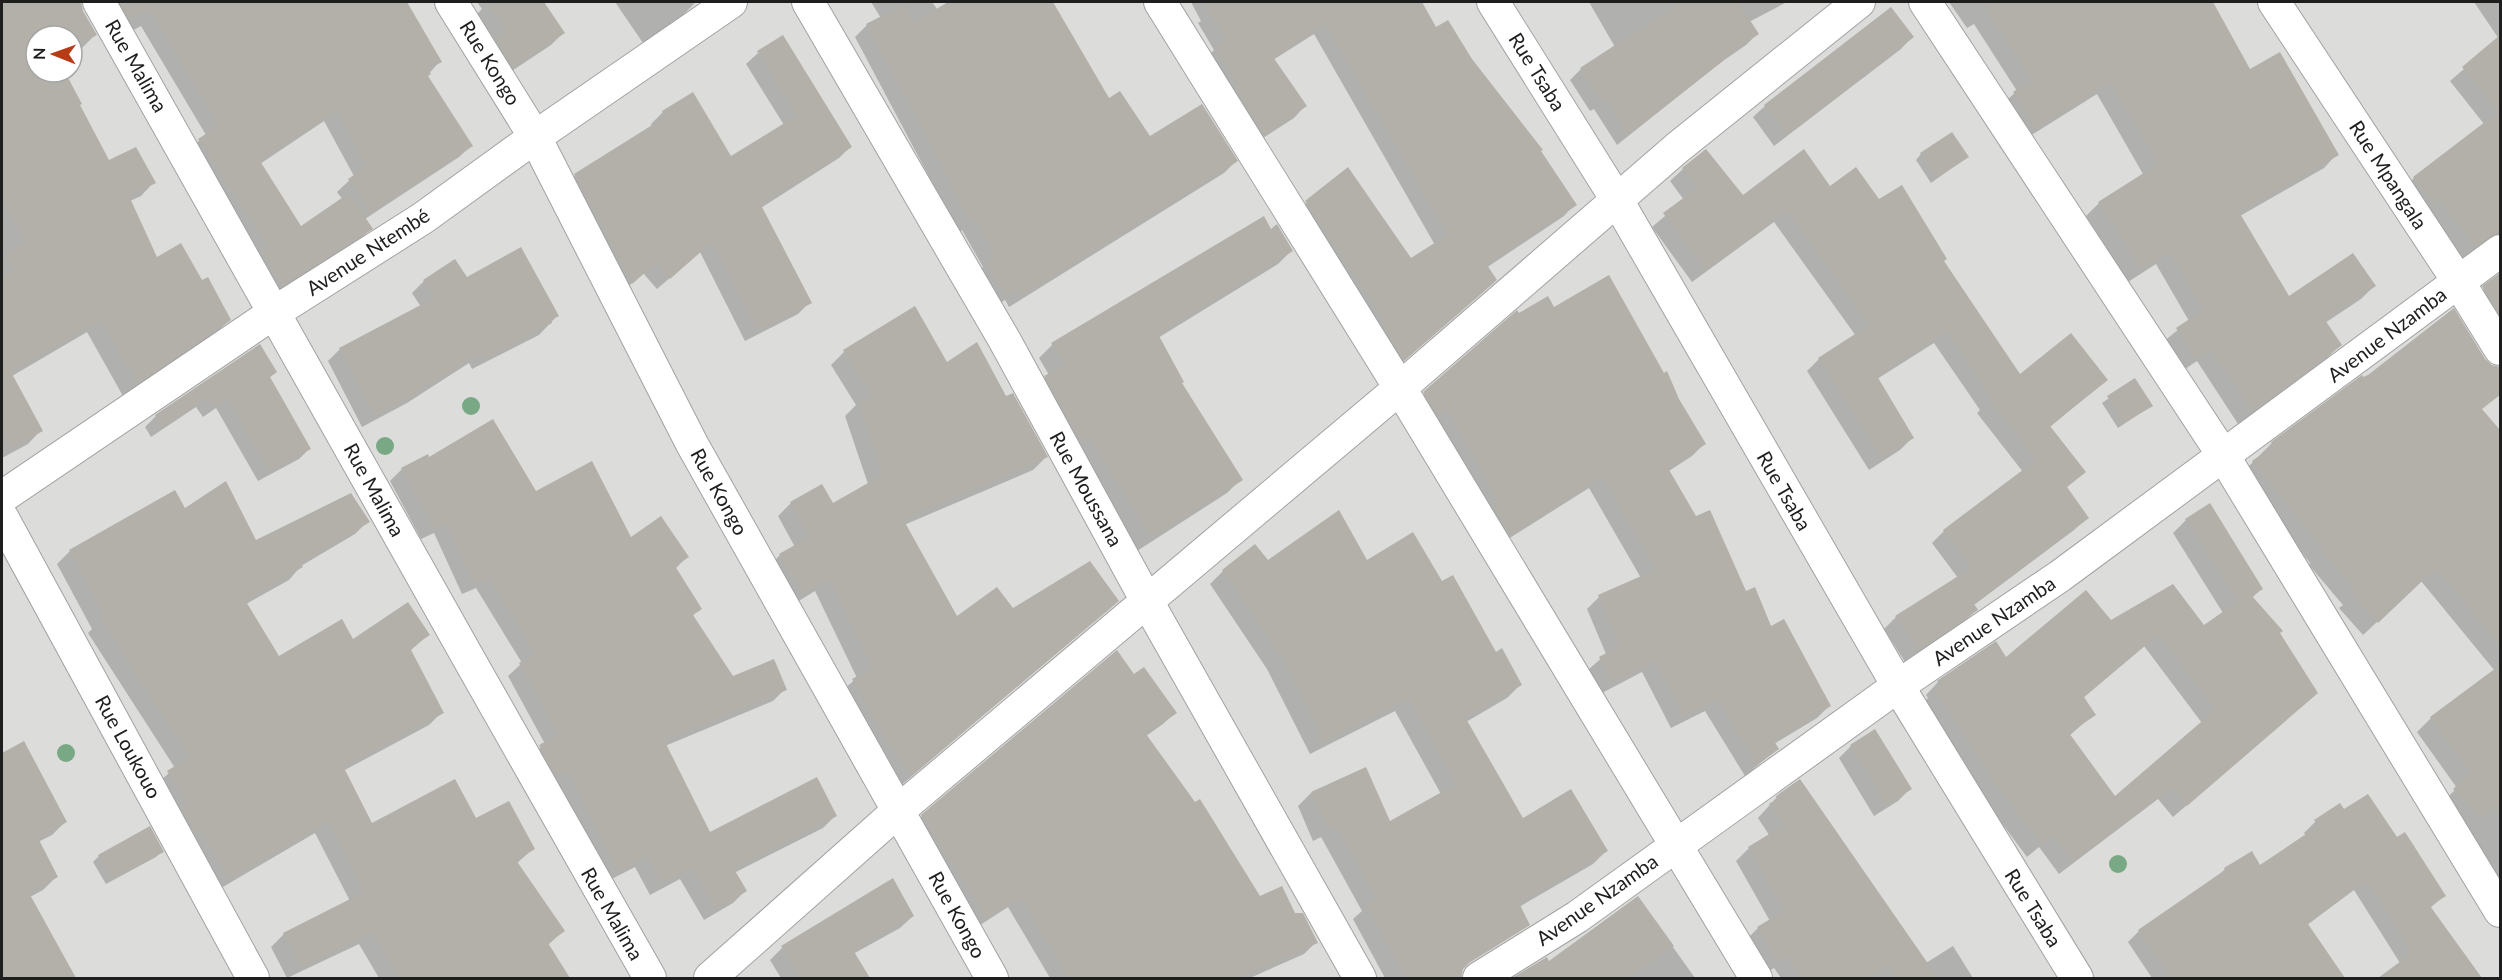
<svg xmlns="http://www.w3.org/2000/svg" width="2502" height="980" viewBox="0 0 2502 980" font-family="Lato,sans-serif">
	<rect width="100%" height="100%" fill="#eeede6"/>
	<path fill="#dcdcdb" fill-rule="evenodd" d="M 2,2 L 2500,2 L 2500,978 L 2,978 ZM 36,36 L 72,36 L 72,72 L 36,72 Z"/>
	<g fill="#0003" fill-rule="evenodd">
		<polygon points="2,2 71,2 95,35 82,48 72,53 72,36 36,36 36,72 64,72 78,106 109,162 154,182 141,196 130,201 156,259 201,282 229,320 216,333 123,396 87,332 12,376 41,430 28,444 2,458"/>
		<path d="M 101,2 L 405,2 L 440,61 L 426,77 L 471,146 L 459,157 L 365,219 L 371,228 L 360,240 L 272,295 L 187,151 L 206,135 L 141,26 L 126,34 ZM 324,121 L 354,176 L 337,192 L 343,200 L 301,228 L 260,164 Z"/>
		<polygon points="477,2 546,2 543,4 563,33 551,45 501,78 476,15 482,9"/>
		<polygon points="615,2 693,2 694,4 682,16 643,43"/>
		<polygon points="871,2 932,2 937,9 951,2 1051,2 1109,100 1149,138 1236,161 1224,173 1009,307 1005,300 993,308 974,275 983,267 962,230 960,232 940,206 943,203 855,37 867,25 881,18"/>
		<polygon points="1191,2 1420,2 1436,29 1471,60 1539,151 1575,204 1564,216 1486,268 1484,291 1392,371 1295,214 1306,203 1411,260 1435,245 1314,34 1273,60 1305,106 1294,118 1252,145 1204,60 1214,50 1198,23 1201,21"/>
		<polygon points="1589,2 1787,2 1749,22 1757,34 1746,45 1720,63 1617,145 1594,109 1590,111 1570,80 1581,69 1615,47"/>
		<polygon points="1949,2 2212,2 2250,71 2337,154 2324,168 2240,216 2288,298 2374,286 2361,299 2325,323 2340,345 2327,358 2238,424 2197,361 2182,371 2163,342 2189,321 2156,264 2128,282 2086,216 2099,203 2143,174 2097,94 2022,141 2000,106 2017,91 1974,24 1967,28"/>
		<polygon points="2474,2 2500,2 2500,253 2483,246 2461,259 2401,191 2414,178 2484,124 2450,81 2499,39"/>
		<polygon points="1912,37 1901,49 1774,146 1753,117 1765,106"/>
		<polygon points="758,53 850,147 839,158 761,208 810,302 798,314 745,341 700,252 657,289 643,273 620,294 564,187 575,176 652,126 651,124 663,112 692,94 731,159 784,125 746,64"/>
		<polygon points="1921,154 1967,157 1931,183 1916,160"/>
		<polygon points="1683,169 1742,197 1830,188 1879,201 1942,262 2020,376 2106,380 2050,427 2084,471 2066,488 2087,518 2074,530 1974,605 1976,610 1964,622 1905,662 1884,629 1896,617 1958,578 1932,543 1944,531 2023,472 1977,413 1980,410 1934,343 1877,379 1912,438 1900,450 1869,470 1807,371 1819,359 1856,336 1774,222 1692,282 1652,227 1684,200 1670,181"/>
		<polygon points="1271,231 1292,250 1278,264 1158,338 1180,383 1241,479 1227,493 1137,551 1032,390 1049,375 1039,358 1052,345"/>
		<polygon points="455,261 466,279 557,316 539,335 472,369 469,363 407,403 362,427 328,361 340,349 421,307 412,293 424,281"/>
		<polygon points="2500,275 2500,350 2470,301"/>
		<polygon points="915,308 947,364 1005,399 1046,457 1033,470 904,525 956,618 1012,610 1117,601 898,788 839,693 857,678 815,591 789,607 767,568 780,555 795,547 778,516 791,503 822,486 832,505 868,484 845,416 856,405 831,365 844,352"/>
		<polygon points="1553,309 1678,399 1704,444 1692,456 1669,471 1696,518 1745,593 1829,706 1817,718 1774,744 1777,749 1745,776 1705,711 1671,728 1642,672 1600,694 1588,670 1606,654 1587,609 1599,597 1641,578 1589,488 1497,546 1412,405 1519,315"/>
		<polygon points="276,372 269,378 309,449 299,459 258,481 216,408 203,417 196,407 151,437 145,427 156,416"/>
		<polygon points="2135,380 2151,406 2118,428 2102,403"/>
		<polygon points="2481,409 2500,432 2500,883 2470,863 2483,850 2441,804 2457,788 2417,732 2431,718 2495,671 2421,581 2363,635 2339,608 2343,605 2309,565 2310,563 2240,475 2272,443"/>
		<polygon points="429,459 536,493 631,539 687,557 675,569 700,608 692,616 732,677 785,689 773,701 665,746 710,834 835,816 823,828 734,873 745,891 733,903 704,920 680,879 650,895 635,867 606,882 528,758 545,744 508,676 522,663 476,588 462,594 434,533 421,539 390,481 402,469"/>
		<path d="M 2209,505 L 2261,589 L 2252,598 L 2279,633 L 2303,705 L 2173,817 L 2158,799 L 2059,874 L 2039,847 L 2027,857 L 1983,798 L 1922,704 L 1928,698 L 1926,695 L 1938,682 L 2111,622 L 2204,627 L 2223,613 L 2173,533 L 2186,520 ZM 2144,646 L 2202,723 L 2115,798 L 2069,736 L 2094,714 L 2083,698 Z"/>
		<polygon points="185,510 256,542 368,521 355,534 301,566 289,580 246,604 278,658 353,641 428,635 410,651 442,712 429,725 343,771 372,825 475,820 533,849 516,864 563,931 548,945 569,978 379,978 359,944 287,978 271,947 284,934 350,901 315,833 216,891 155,785 175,768 88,633 92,629 57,564 70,551"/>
		<polygon points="1268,562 1367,562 1442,583 1520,685 1507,698 1466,722 1523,820 1606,851 1593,864 1519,907 1512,933 1427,978 1385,978 1353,919 1362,911 1321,837 1313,841 1298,806 1311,793 1390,823 1441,794 1395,711 1310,754 1267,669 1210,584 1223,571"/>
		<polygon points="1134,676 1175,713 1163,724 1146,736 1259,898 1294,915 1316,942 1304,954 1250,978 1050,978 1008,907 974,929 911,828 922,816"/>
		<polygon points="1874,731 1910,789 1898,801 1874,816 1839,758 1851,746"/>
		<polygon points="23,743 65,822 52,835 38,842 56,877 43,890 30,897 74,978 2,978 2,755"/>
		<polygon points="1777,797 1926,963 1953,946 1973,978 1781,978 1774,968 1764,974 1745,941 1758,928 1770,921 1736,861 1749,848 1769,835 1758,818"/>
		<polygon points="2344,811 2396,839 2444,896 2430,908 2480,978 2380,978 2400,963 2354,890 2307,925 2343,978 2152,978 2128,942 2139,931 2213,881 2225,869 2259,867 2306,836 2304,833 2315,822"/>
		<polygon points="162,851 156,857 106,884 93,862 99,856"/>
		<polygon points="892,880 913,916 900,928 853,954 868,978 781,978 770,960 782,948"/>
		<polygon points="1638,898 1695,978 1515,978 1546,959 1548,963"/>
	</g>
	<g fill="#b3b0a9" fill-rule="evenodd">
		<polygon points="2,2 81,2 83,11 97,35 72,48 72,36 36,36 36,72 65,72 82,104 80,105 109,160 136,147 156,183 129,196 157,257 181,243 202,280 208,277 231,320 137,384 100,320 11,372 43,431 11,448 2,430 2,277 14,270 5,253 26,243 2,201"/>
		<polygon points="119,2 407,2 442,62 428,69 431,74 428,76 473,146 371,212 348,179 366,167 336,111 260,161 301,226 349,193 373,229 284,285 262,252 269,248 198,139 218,126 149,9 129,19"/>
		<polygon points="486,2 544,2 565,33 513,67 495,39 506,32"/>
		<polygon points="948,2 1053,2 1109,98 1120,91 1150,136 1202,104 1238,161 1021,296 1017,289 1005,297 985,262 995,256 975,219 972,221 951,192 954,190 866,24 903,5 913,23"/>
		<polygon points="1203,2 1422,2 1436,27 1448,20 1472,59 1543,150 1541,151 1577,205 1487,265 1497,280 1404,361 1381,323 1384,320 1305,201 1348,167 1411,258 1447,235 1325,24 1273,57 1307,106 1264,135 1233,85 1236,82 1215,48 1226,40"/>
		<polygon points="1681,2 1738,2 1759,34 1722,59 1723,61 1628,135 1605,98 1601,101 1580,68"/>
		<polygon points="1981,2 2213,2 2250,69 2280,52 2339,155 2239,212 2289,296 2353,253 2376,286 2325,320 2342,345 2252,412 2210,349 2196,359 2176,328 2203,310 2169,252 2141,270 2098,202 2158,164 2110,82 2035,129 2013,92 2031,80"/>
		<polygon points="1891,7 1914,37 1787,135 1764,105"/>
		<polygon points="783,35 852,147 761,205 812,303 757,331 712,242 670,279 656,263 632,284 574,174 665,117 662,111 693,92 731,156 796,116 757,51"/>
		<polygon points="2500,35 2500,233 2490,236 2475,247 2439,200 2433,204 2413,177 2498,112 2462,67"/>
		<polygon points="1952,132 1969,157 1937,178 1920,153"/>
		<polygon points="1706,149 1743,195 1804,149 1830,186 1856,167 1879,199 1902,185 1947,259 1944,261 2020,374 2071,333 2108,380 2050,426 2086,472 2067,487 2089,518 1974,604 1978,610 1918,651 1895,616 1971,568 1943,530 2036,460 1988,399 1991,397 1947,331 1877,376 1914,438 1881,458 1818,358 1869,325 1787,211 1705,271 1663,213 1697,188 1682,168"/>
		<polygon points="1264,216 1271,229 1277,224 1293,251 1158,334 1184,382 1182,383 1243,480 1151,538 1089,439 1081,442 1044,376 1065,365 1051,343"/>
		<polygon points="521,247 559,316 551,320 552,323 484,359 481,352 420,390 421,392 374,416 339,348 434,298 423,280 455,259 467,277"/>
		<polygon points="2500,273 2500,316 2482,286"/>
		<polygon points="1609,275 1664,373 1667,371 1679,399 1706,444 1668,468 1696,516 1710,510 1746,591 1755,587 1771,626 1784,619 1831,706 1774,741 1779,749 1757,765 1717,700 1684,717 1654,661 1612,683 1599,657 1619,646 1598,595 1655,570 1602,477 1510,535 1493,507 1498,504 1447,409 1438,416 1423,392 1517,310 1519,313 1548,296 1554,307"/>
		<polygon points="915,306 947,362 977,342 1006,396 1013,393 1048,457 903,519 957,616 997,587 1013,608 1090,561 1119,601 911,776 885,739 852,679 872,668 829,579 803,595 779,554 809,537 790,502 822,484 833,503 882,475 858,402 872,397 843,350"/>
		<polygon points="2454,308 2485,359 2492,365 2500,367 2500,395 2482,409 2500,430 2500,647 2436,568 2378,623 2351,594 2355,590 2321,551 2323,549 2252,461 2273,446 2271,442 2362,375 2363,377 2368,375"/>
		<polygon points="260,344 277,372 270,377 311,449 269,471 227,399 214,407 207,398 162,428 155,415"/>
		<polygon points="2135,378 2153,406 2124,423 2107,396"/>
		<polygon points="493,419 536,491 592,461 631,537 661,516 689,557 675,566 702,609 693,615 733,676 774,659 787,690 664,740 710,832 817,777 837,816 734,869 747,891 716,910 692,868 662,884 647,856 617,872 568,771 556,777 539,745 558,735 519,663 535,654 488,577 474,584 445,522 433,529 401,468 428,454 429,457"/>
		<polygon points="226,481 256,540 351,493 370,522 301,563 303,567 245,600 279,656 342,619 353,639 408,602 430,635 410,648 444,713 343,766 372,823 455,779 476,818 509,801 535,849 516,860 565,931 548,943 570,978 398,978 372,932 300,968 283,933 364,892 328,822 229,879 201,832 196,835 181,808 188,805 167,771 189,757 100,619 104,616 69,550 175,490 185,508"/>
		<path d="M 2210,503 L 2263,589 L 2252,596 L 2283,631 L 2280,633 L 2318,693 L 2187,806 L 2172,788 L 2073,862 L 2053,836 L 2041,845 L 1996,785 L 1934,690 L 1941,686 L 1937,681 L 1996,641 L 2006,657 L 2086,590 L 2111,620 L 2173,584 L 2204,625 L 2237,602 L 2185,519 ZM 2158,635 L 2215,710 L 2115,796 L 2069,733 L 2096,715 L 2084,697 Z"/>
		<polygon points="1339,510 1367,560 1413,532 1442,581 1453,575 1496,652 1502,648 1522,685 1465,717 1523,818 1571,789 1608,851 1519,903 1530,925 1469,963 1463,969 1461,978 1405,978 1366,905 1376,899 1335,825 1326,828 1311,792 1366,767 1390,821 1456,784 1408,698 1323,742 1280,655 1222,570 1255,544 1268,560"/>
		<polygon points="1117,650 1134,674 1144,667 1177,713 1146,734 1195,802 1200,799 1260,896 1282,886 1295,913 1303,913 1318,943 1238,978 1068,978 1020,897 986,918 921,815"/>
		<polygon points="2500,665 2500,816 2494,807 2481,819 2453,789 2470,774 2430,717"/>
		<polygon points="1875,729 1912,789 1886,805 1850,745"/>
		<polygon points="24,741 67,822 38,838 58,877 29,893 76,978 2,978 2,753"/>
		<polygon points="1800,779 1938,978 1894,978 1887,966 1868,978 1802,978 1787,956 1777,962 1757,927 1784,911 1748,847 1784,825 1769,804 1777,799 1776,796"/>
		<polygon points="2368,794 2397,837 2405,832 2446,896 2430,906 2482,978 2378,978 2412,953 2366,880 2308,924 2345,978 2171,978 2138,930 2225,870 2224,868 2252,851 2260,865 2318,826 2314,820 2340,803 2344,809"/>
		<polygon points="150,826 164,852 112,879 98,855"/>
		<polygon points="893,878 914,916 853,950 870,978 800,978 781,946"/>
		<polygon points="1638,896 1674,946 1629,978 1512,978 1547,957 1549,961"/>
	</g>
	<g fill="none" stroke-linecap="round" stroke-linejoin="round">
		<g stroke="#a2a2a2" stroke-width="34">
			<g id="street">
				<path d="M 99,2 C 284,327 464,654 650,978"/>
				<polyline points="451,2 535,137 692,444 992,978"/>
				<polyline points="808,2 1005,341 1148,603 1360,978"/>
				<polyline points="1160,2 1400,388 1756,978"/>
				<polyline points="1493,2 1617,200 1898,686 2077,978"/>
				<polyline points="1925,2 2223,455 2500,911"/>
				<polyline points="2274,2 2458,281 2500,349"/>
				<polyline points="2,497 275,312 423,218 535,137 731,2"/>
				<polyline points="2,517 253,978"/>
				<polyline points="710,978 898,811 1400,388 1677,148 1859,2"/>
				<polyline points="1479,978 1577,917 1898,686 2060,576 2500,251"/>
			</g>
		</g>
		<use href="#street" stroke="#fff" stroke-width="32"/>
	</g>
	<g fill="#78a984">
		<circle cx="471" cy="406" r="9"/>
		<circle cx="385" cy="446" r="9"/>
		<circle cx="66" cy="753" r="9"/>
		<circle cx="2118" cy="864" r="9"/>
	</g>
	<g text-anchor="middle" stroke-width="4.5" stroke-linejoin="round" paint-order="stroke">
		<g font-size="20" fill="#1e1e1e" stroke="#fff">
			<text transform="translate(490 63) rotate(58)" y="7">Rue Kongo</text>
			<text transform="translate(136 66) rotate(60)" y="7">Rue Malima</text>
			<text transform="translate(1537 72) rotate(58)" y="7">Rue Tsaba</text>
			<text transform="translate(2388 175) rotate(57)" y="7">Rue Mpangala</text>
			<text transform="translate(368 252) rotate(-33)" y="7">Avenue Ntembé</text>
			<text transform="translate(2387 335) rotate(-37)" y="7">Avenue Nzamba</text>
			<text transform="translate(1086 489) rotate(61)" y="7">Rue Moussana</text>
			<text transform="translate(374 490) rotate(61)" y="7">Rue Malima</text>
			<text transform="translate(1784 491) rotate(60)" y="7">Rue Tsaba</text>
			<text transform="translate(719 492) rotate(61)" y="7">Rue Kongo</text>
			<text transform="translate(1994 621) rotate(-34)" y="7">Avenue Nzamba</text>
			<text transform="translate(128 747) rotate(61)" y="7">Rue Loukouo</text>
			<text transform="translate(1597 900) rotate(-35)" y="7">Avenue Nzamba</text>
			<text transform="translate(2033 908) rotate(58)" y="7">Rue Tsaba</text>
			<text transform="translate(612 914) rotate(60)" y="7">Rue Malima</text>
			<text transform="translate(957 915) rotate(61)" y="7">Rue Kongo</text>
		</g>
	</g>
	<rect width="2502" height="980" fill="none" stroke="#1e1e1e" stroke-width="6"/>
	<g transform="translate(54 54) rotate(271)"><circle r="28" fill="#ffffff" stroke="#a5a5a5" stroke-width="1.5"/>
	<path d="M0-4.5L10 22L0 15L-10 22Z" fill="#b63c16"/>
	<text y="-9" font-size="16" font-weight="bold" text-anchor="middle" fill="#1e1e1e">N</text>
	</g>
</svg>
